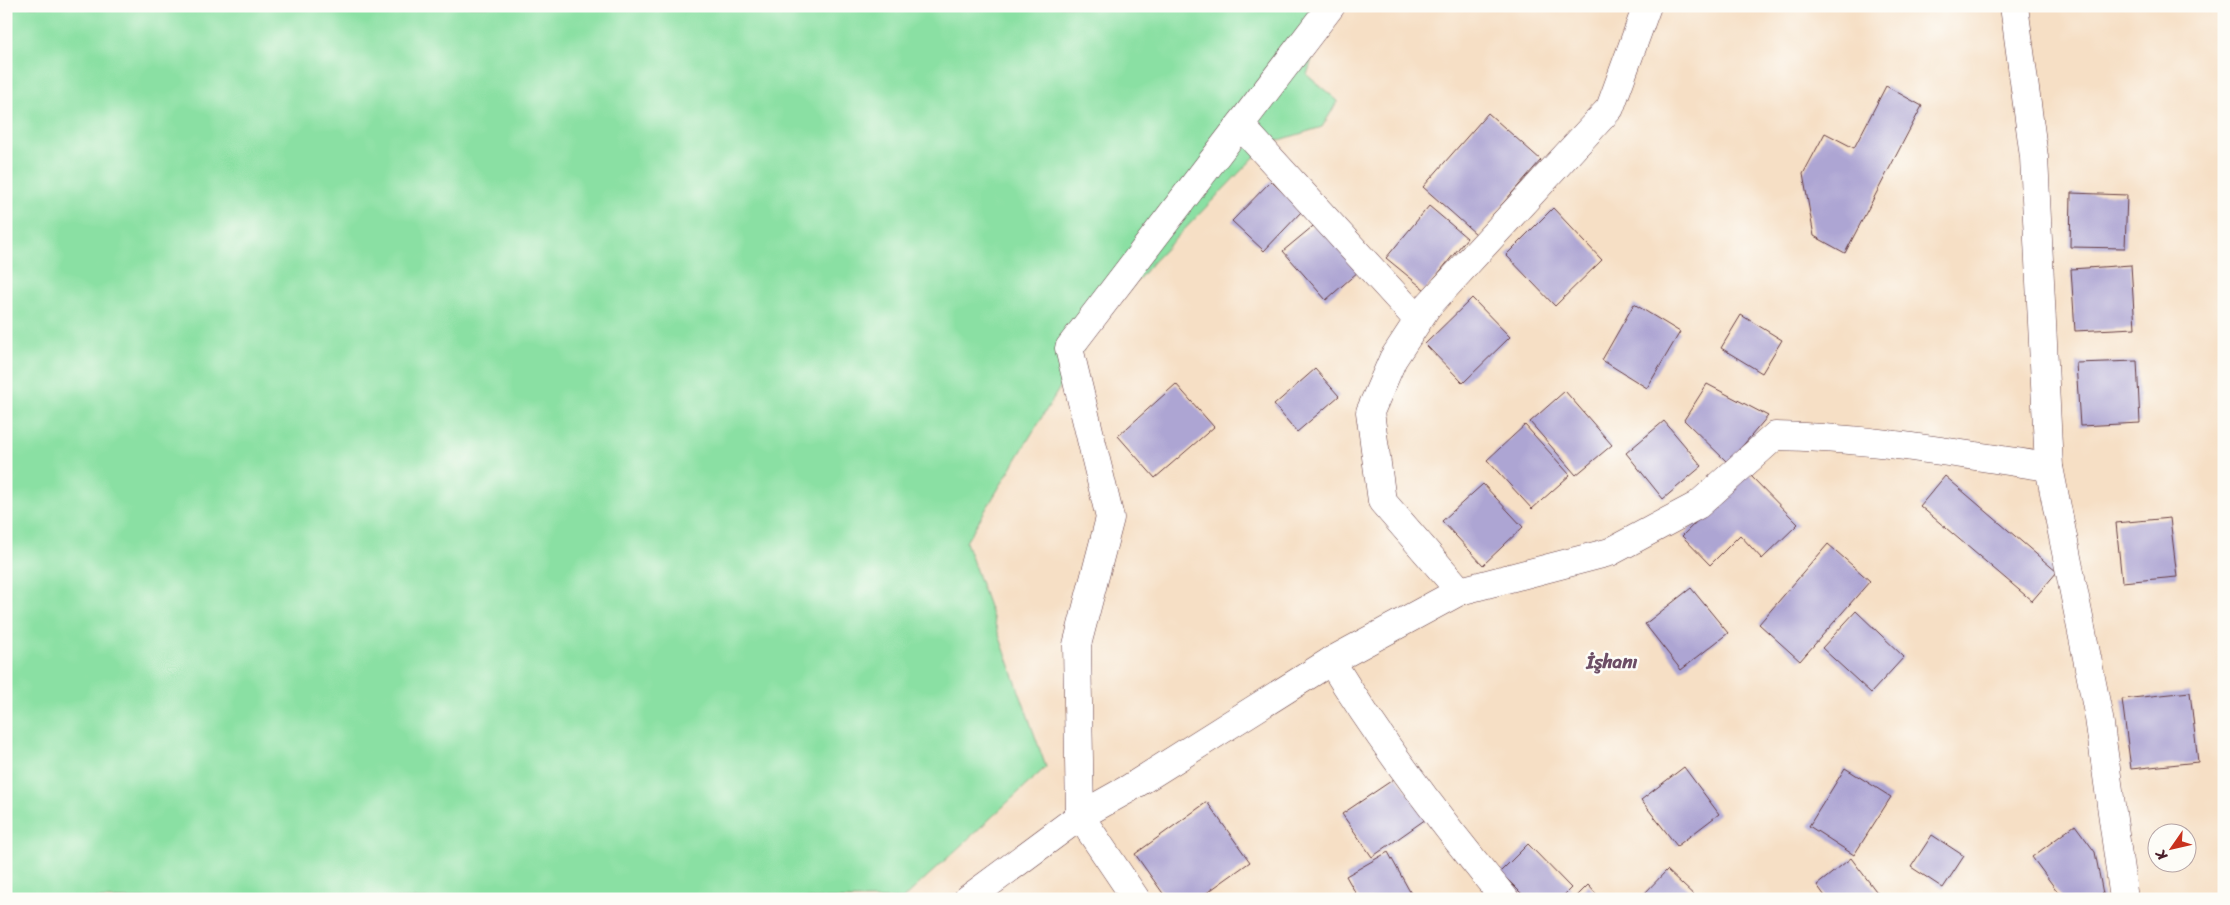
<svg xmlns="http://www.w3.org/2000/svg" width="2230" height="905" viewBox="0 0 2230 905" font-family="Sriracha,sans-serif">
	<rect width="100%" height="100%" fill="#fdfcf7"/>
	<filter id="ink" filterUnits="userSpaceOnUse"><feTurbulence type="fractalNoise" baseFrequency=".02" numOctaves="2"/><feDisplacementMap in="SourceGraphic" scale="10" xChannelSelector="R" yChannelSelector="G"/><feConvolveMatrix kernelMatrix="1 2 1 2 8 2 1 2 1" color-interpolation-filters="sRGB"/></filter>
	<filter id="wash" filterUnits="userSpaceOnUse"><feTurbulence type="fractalNoise" baseFrequency=".0096" numOctaves="4" result="noise"/><feDisplacementMap in="SourceGraphic" scale="20" xChannelSelector="R" yChannelSelector="G"/><feGaussianBlur stdDeviation="1.12" result="paint"/><feColorMatrix in="noise" values="0 0 0 0 0 0 0 0 0 0 0 0 0 0 0 0 0 1.4 0 .05"/><feComposite in="paint" operator="in"/></filter>
	<g filter="url(#wash)">
		<rect width="100%" height="100%" fill="#f6dfc5"/>
		<polygon fill="#8ae0a3" stroke="#6a8067" points="6,6 1329,6 1307,75 1338,101 1322,127 1267,144 1153,262 1093,333 966,542 1046,767 903,899 6,899"/>
		<g id="blocks">
			<g fill="#ada5d3">
				<polygon points="1886,86 1922,106 1845,253 1814,236 1803,174 1825,133 1854,148"/>
				<polygon points="1488,113 1541,160 1476,234 1423,187"/>
				<polygon points="1271,181 1302,211 1264,251 1232,221"/>
				<polygon points="2071,193 2127,195 2125,248 2070,247"/>
				<polygon points="1429,206 1467,238 1425,290 1386,258"/>
				<polygon points="1553,208 1602,260 1555,306 1506,255"/>
				<polygon points="1318,222 1359,271 1326,300 1283,251"/>
				<polygon points="2131,265 2135,328 2075,331 2071,269"/>
				<polygon points="1472,298 1510,337 1463,383 1425,344"/>
				<polygon points="1634,304 1680,332 1647,388 1602,360"/>
				<polygon points="1741,315 1782,340 1762,373 1721,348"/>
				<polygon points="2137,361 2140,423 2080,426 2076,363"/>
				<polygon points="1315,369 1339,396 1297,432 1274,405"/>
				<polygon points="1176,384 1214,427 1155,478 1118,436"/>
				<polygon points="1707,384 1768,416 1728,463 1684,420"/>
				<polygon points="1565,391 1612,445 1576,475 1530,422"/>
				<polygon points="1664,421 1702,466 1663,499 1626,453"/>
				<polygon points="1525,425 1570,475 1532,509 1487,460"/>
				<polygon points="1747,472 1798,524 1762,559 1740,535 1710,565 1682,536"/>
				<polygon points="1945,476 2057,572 2032,601 1920,506"/>
				<polygon points="1483,484 1523,527 1483,565 1442,521"/>
				<polygon points="2170,518 2177,577 2122,582 2116,523"/>
				<polygon points="1828,544 1870,581 1800,661 1759,624"/>
				<polygon points="1691,588 1728,633 1681,670 1645,624"/>
				<polygon points="1856,611 1904,657 1871,693 1822,648"/>
				<polygon points="2190,692 2198,762 2131,769 2122,699"/>
				<polygon points="1684,767 1719,814 1677,846 1641,800"/>
				<polygon points="1845,768 1891,797 1854,855 1809,826"/>
				<polygon points="1397,777 1426,819 1372,857 1342,814"/>
				<polygon points="1207,802 1250,862 1198,899 1167,899 1135,854"/>
				<polygon points="2075,825 2095,852 2104,899 2063,899 2032,857"/>
				<polygon points="1932,835 1964,856 1943,888 1911,867"/>
				<polygon points="1528,844 1571,888 1560,899 1527,899 1500,872"/>
				<polygon points="1388,852 1414,899 1359,899 1346,876"/>
				<polygon points="1851,858 1882,899 1827,899 1817,885"/>
				<polygon points="1667,870 1698,899 1649,899 1644,894"/>
				<polygon points="1588,885 1601,899 1574,899"/>
			</g>
		</g>
	</g>
	<g filter="url(#ink)">
		<use href="#blocks" fill-opacity="0" stroke="#643c42" stroke-width="1"/>
		<g fill="none" stroke-linecap="round" stroke-linejoin="round">
			<g stroke="#643c42" stroke-width="29">
				<g id="street">
					<polyline points="2014,6 2034,157 2049,467 2099,718 2124,899"/>
					<polyline points="1240,125 1418,320"/>
					<polyline points="1460,591 1382,501 1370,412 1393,359 1427,307 1610,108 1647,6"/>
					<path d="M 1331,661 C 1383,746 1441,822 1505,899"/>
					<path d="M 968,899 L 1080,816 L 1128,789 L 1331,661 L 1460,591 L 1610,552 L 1698,505 L 1775,436 C 1867,437 1958,454 2049,467"/>
					<polyline points="1136,899 1080,816 1077,645 1110,518 1069,348 1331,6"/>
				</g>
			</g>
			<use href="#street" stroke="#fff" stroke-width="28"/>
		</g>
	</g>
	<g text-anchor="middle" stroke-width="5" stroke-linejoin="round" paint-order="stroke">
		<g font-size="19" font-weight="bold" fill="#6d4e66" stroke="#fdfcf7">
			<text x="1612" y="668">İşhanı</text>
		</g>
	</g>
	<rect width="2230" height="905" fill="none" stroke="#fdfcf7" stroke-width="25"/>
	<g transform="translate(2172 848) rotate(236)"><circle r="24" fill="#fdfcf7" stroke="#b5a4a5"/>
	<path d="M0-4L9 19L0 12L-9 19Z" fill="#c8321e"/>
	<text y="-8" font-size="14" font-weight="bold" text-anchor="middle" fill="#4a1f2b">K</text>
	</g>
</svg>
